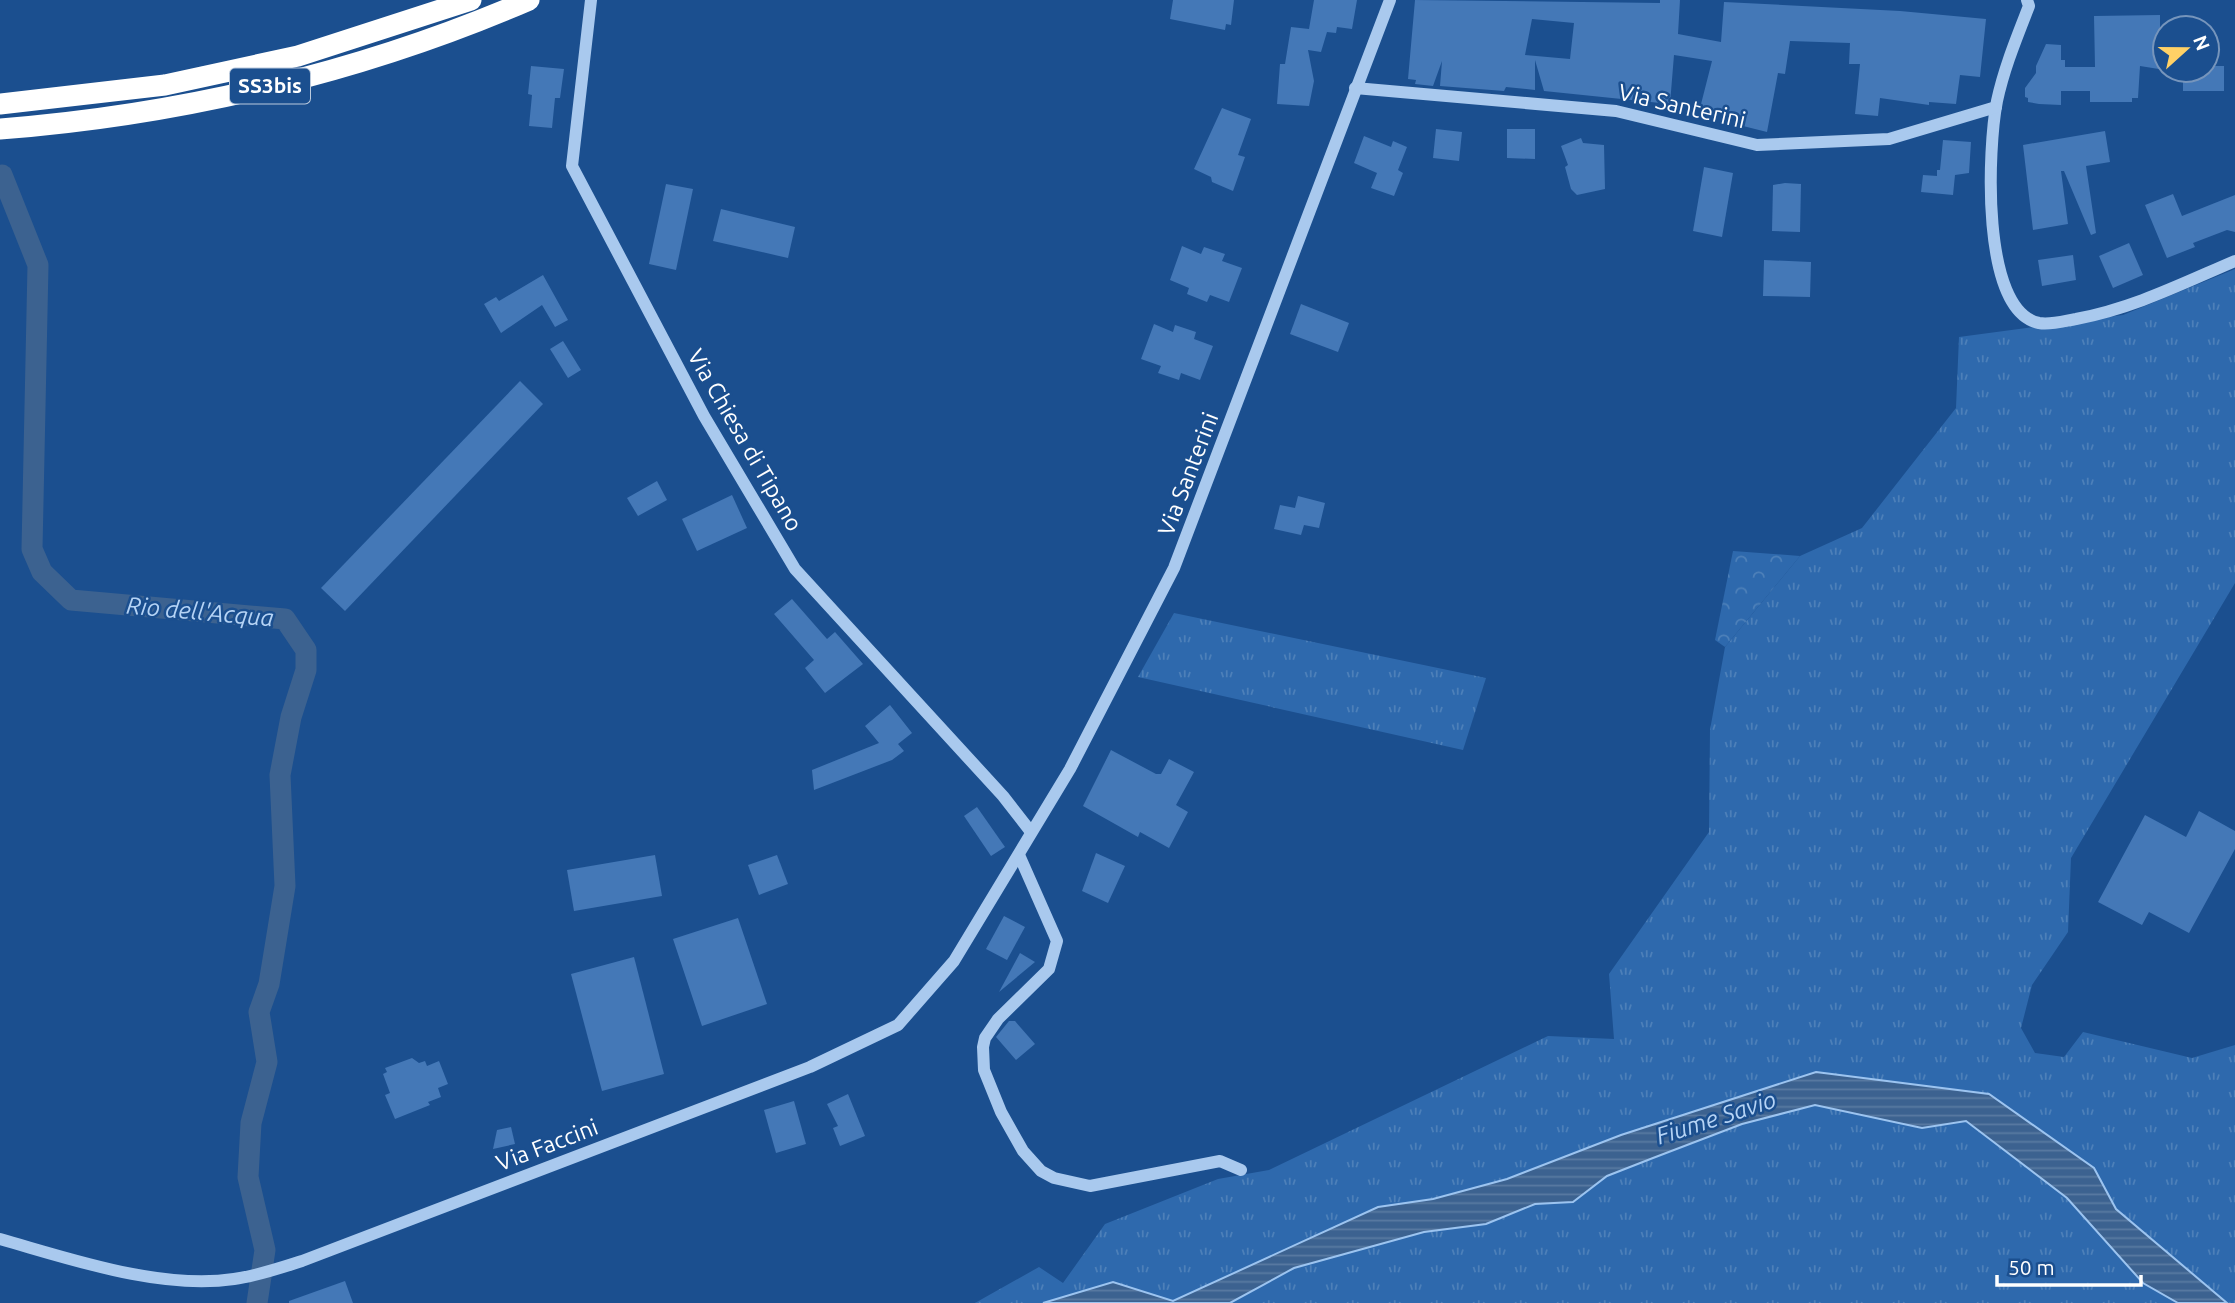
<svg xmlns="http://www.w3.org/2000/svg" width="2235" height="1303" viewBox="0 0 2235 1303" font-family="Ubuntu,sans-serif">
	<defs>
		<pattern id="grass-tufts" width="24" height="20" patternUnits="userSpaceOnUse" patternTransform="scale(1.75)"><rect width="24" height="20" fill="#2e69ad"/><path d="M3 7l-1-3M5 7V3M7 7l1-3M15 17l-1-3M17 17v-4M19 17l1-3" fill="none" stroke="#4d80b9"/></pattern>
		<pattern id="forest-crowns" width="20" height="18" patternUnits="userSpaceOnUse" patternTransform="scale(1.75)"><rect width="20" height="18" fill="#2e69ad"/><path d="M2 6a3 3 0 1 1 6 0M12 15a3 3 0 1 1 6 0" fill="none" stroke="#4d80b9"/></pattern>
		<pattern id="water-rules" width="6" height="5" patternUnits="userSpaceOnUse" patternTransform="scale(1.75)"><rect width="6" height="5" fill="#3c6290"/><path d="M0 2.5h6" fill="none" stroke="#597aa1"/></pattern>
	</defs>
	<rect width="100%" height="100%" fill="#1b4f8f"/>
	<g fill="url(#grass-tufts)">
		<polygon points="2235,269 2235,583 2071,858 2068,932 2032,985 2021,1028 2035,1053 2064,1057 2083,1032 2192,1058 2235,1045 2235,1303 975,1303 1039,1267 1063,1283 1105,1224 1218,1179 1269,1170 1548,1036 1614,1039 1609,974 1709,832 1710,730 1725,647 1800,556 1862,528 1956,408 1959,337 2123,315"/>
		<polygon points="1174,613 1486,678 1463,750 1138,677"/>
	</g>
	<polygon fill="url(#forest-crowns)" points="1733,551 1800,556 1725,647 1715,640"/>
	<polygon fill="url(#water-rules)" stroke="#9cc4f0" stroke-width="2" points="1816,1072 1989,1094 2094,1168 2116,1209 2227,1303 2178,1303 2143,1283 2067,1198 1966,1121 1922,1128 1815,1105 1742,1124 1653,1158 1607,1176 1573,1202 1535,1204 1486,1224 1424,1232 1294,1268 1230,1303 1043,1303 1113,1282 1173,1301 1378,1207 1433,1199 1507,1179 1621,1135"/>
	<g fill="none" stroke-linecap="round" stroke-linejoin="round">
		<polyline stroke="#3c6290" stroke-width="21" points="2,175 38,265 32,549 42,572 71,600 285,619 306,650 306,670 291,717 280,775 285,886 269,984 259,1012 267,1062 251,1123 248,1177 265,1250 257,1303"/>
	</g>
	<g fill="#4478b7" fill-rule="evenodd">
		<polygon points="1173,0 1234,0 1231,25 1226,24 1225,30 1170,19"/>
		<polygon points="1314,0 1357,0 1352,29 1337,27 1336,33 1327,32 1321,52 1308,50 1314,81 1309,106 1277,104 1280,64 1285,64 1291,27 1309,29"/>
		<path d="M 1415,0 L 1660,3 L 1660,0 L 1680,0 L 1678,34 L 1721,42 L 1724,2 L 1900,11 L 1986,19 L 1980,77 L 1960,75 L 1956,104 L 1929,102 L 1929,105 L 1880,98 L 1878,116 L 1855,114 L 1860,64 L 1849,64 L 1850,43 L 1790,41 L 1785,74 L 1778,73 L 1767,132 L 1735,124 L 1735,118 L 1700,108 L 1712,61 L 1674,55 L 1670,104 L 1544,91 L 1535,60 L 1535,90 L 1506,87 L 1504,91 L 1440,86 L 1442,61 L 1433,86 L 1415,84 L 1416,80 L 1408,79 ZM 1532,19 L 1574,23 L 1570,59 L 1525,55 Z"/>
		<polygon points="2160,15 2160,54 2165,55 2165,70 2140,66 2138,98 2132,98 2132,102 2090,102 2090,91 2061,91 2061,105 2039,104 2028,102 2028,98 2025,97 2025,88 2036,73 2036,66 2046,44 2061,45 2061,60 2065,60 2065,67 2095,67 2094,16"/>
		<polygon points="531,66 564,69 560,98 555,98 552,128 529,126 532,95 528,94"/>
		<polygon points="2207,66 2224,66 2224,91 2183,91 2183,70 2207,70"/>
		<polygon points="1222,108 1251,119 1238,155 1245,157 1233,191 1212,182 1211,177 1194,169"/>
		<polygon points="1436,129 1462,132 1459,161 1433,158"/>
		<polygon points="1507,129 1535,129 1535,159 1507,158"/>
		<polygon points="2105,131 2110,162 2086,166 2096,233 2091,235 2064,171 2061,171 2068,224 2033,230 2023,145"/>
		<polygon points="1364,136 1391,147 1393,141 1407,147 1398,170 1403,173 1394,196 1371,188 1377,173 1354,163"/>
		<polygon points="1581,138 1583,143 1604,145 1605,189 1577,195 1571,189 1565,167 1568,165 1561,146"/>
		<polygon points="1943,140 1971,142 1969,173 1955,175 1953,195 1921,192 1923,175 1937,176 1937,170 1940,170"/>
		<polygon points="1704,167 1733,173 1722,237 1693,231"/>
		<polygon points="1785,183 1801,184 1800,232 1772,231 1773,185"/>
		<polygon points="666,184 693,189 676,270 649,264"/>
		<polygon points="2173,194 2182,216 2235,195 2235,232 2227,230 2193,243 2195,247 2167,258 2145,205"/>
		<polygon points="721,209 795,227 788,258 713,241"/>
		<polygon points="2129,243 2143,275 2113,288 2099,256"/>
		<polygon points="1182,246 1201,254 1204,247 1225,254 1222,261 1242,268 1229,302 1210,295 1207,302 1187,294 1189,288 1170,280"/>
		<polygon points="2073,255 2076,280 2042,286 2038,260"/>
		<polygon points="1764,260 1811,262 1810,297 1763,296"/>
		<polygon points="543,275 568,320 555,327 542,305 501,333 484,304 496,297 499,301"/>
		<polygon points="1301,304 1349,323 1338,352 1290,334"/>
		<polygon points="1154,324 1173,332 1175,325 1196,332 1194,339 1213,346 1200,380 1181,373 1179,380 1158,373 1161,366 1141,359"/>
		<polygon points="563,341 581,370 568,378 550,349"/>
		<polygon points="520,381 543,404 345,611 321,588"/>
		<polygon points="657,481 667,500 638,516 627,498"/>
		<polygon points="732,495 747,528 697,551 682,519"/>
		<polygon points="1298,496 1325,503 1319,528 1304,525 1301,535 1274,529 1280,505 1295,508"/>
		<polygon points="792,599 827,639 835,632 863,664 825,693 805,668 814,660 774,614"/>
		<polygon points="890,705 912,733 898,744 904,751 892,760 814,790 812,770 879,743 865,726"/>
		<polygon points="1111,750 1156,774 1161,774 1169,759 1194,772 1176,805 1188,812 1169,848 1140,832 1138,837 1083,806"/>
		<polygon points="977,807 1005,847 991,856 964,816"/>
		<polygon points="2199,811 2235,831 2235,849 2189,933 2149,912 2142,925 2098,902 2145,815 2186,837"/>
		<polygon points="1096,853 1125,866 1108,903 1082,891"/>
		<polygon points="655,855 662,896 574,911 567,870"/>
		<polygon points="777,855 788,884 759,895 748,865"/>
		<polygon points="1004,916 1025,927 1007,960 986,949"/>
		<polygon points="738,918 767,1004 702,1026 673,939"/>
		<polygon points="1020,953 1035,962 999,992"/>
		<polygon points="634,957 664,1074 602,1091 571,974"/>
		<polygon points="1009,1021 1015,1021 1035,1044 1016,1060 996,1037"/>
		<polygon points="412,1058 419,1063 425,1061 427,1066 439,1061 448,1084 438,1088 441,1097 428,1102 430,1105 395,1119 385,1095 390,1093 383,1074 387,1072 385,1068"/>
		<polygon points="848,1094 865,1136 840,1146 833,1128 838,1126 827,1104"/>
		<polygon points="794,1101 806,1144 776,1153 764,1110"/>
		<polygon points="511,1127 515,1144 493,1149 497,1130"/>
		<polygon points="345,1281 353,1303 289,1303 289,1301"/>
	</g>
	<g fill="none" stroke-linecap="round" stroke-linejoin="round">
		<g stroke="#a9c9ee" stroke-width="12">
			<polyline points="591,0 572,166 704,416 795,569 1003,796 1031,832"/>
			<path d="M 2027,0 L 2029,6 C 2017,37 2004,68 1997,101 C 1988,146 1980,311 2039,323 C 2051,325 2064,321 2076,319 C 2134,308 2181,284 2235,261"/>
			<polyline points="1355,88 1616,111 1757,145 1889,139 1996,107"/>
			<polyline points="1019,855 1057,941 1049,969 998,1019 985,1038 983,1047 984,1070 1001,1112 1023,1151 1041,1171 1054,1178 1090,1186 1220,1161 1241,1170"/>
			<path d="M 0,1239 C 71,1259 160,1290 234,1279 C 257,1276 280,1268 302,1261 L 810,1067 L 898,1025 L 954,961 L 1070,769 L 1174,568 L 1390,0"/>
		</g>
		<g stroke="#fff" stroke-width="21">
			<polyline points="0,104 165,85 298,56 471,0"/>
			<path d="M 0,129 C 181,115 363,72 529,0"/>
		</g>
	</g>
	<g text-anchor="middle" stroke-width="5" stroke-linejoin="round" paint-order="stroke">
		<rect fill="#1b4f8f" stroke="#bbcadd" stroke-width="2" x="230" y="68.5" width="80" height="35" rx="5"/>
		<g font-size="21" font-weight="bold" fill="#fff">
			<text x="270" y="93">SS3bis</text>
		</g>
		<g font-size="23" fill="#fff" stroke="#1b4f8f">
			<text transform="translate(1682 106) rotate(13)" y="8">Via Santerini</text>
			<text transform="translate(745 440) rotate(60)" y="8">Via Chiesa di Tipano</text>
			<text transform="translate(1188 474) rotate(-69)" y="8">Via Santerini</text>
			<text transform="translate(547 1145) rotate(-21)" y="8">Via Faccini</text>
		</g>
		<g font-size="24" font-style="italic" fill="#b5d3f5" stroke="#1b4f8f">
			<text transform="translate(200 612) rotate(5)" y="8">Rio dell'Acqua</text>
			<text transform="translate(1716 1118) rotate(-18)" y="8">Fiume Savio</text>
		</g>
	</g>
	<g transform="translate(2186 49) rotate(69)"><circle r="33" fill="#1b4f8f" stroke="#7695bc" stroke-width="2"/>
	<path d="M0-5L12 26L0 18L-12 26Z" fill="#ffd166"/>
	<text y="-10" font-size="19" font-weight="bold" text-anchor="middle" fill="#ffffff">N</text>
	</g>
	<path d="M1997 1275v10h144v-10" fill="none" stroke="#ffffff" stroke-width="3.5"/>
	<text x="2008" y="1275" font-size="21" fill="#ffffff" stroke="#1b4f8f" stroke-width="5" paint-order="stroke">50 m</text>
</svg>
